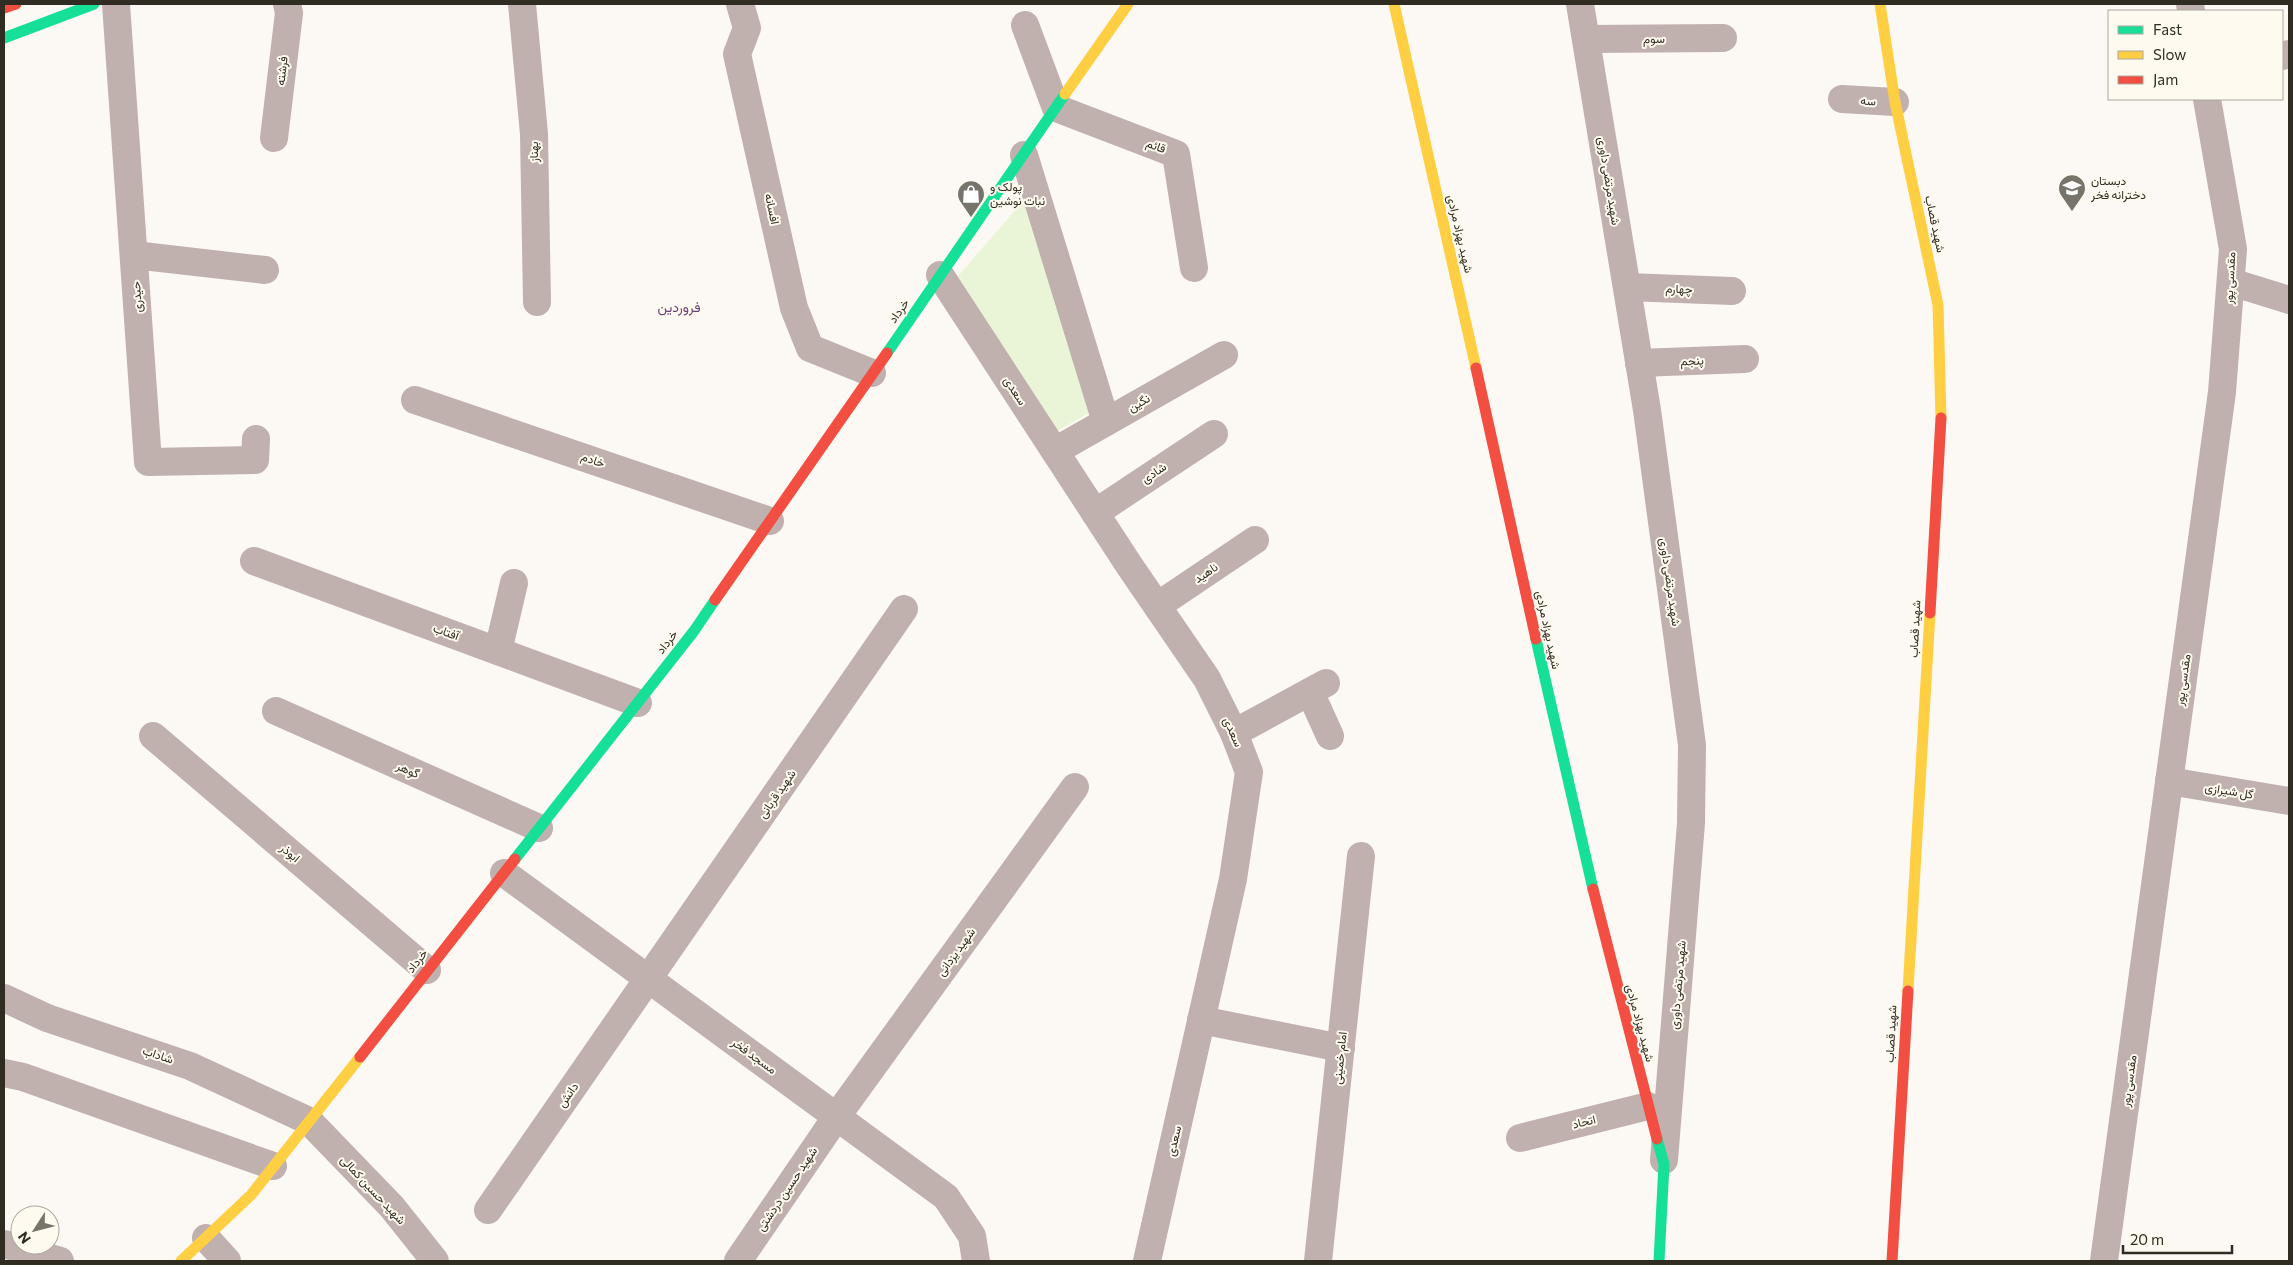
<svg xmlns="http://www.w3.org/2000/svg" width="2293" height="1265" viewBox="0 0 2293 1265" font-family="Commissioner,Vazirmatn,sans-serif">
	<rect width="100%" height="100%" fill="#fcf9f4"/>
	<polygon fill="#eaf5d7" points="1025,199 1092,411 1056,432 958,276"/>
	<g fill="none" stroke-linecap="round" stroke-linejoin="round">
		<g stroke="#c0b0ae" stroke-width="28">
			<polyline points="116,4 148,462 255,460 256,439"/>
			<polyline points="522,4 534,134 537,302"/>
			<polyline points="740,4 747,28 737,54 794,308 810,348 872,373"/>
			<polyline points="1580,4 1647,410 1692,745 1691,823 1664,1160"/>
			<polyline points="2190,4 2191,11"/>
			<polyline points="1025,25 1056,108 1176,154 1194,268"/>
			<polyline points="1586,39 1723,38"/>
			<polyline points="2282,56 2289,54"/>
			<polyline points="1842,99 1895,102"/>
			<polyline points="274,138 289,13 287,4"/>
			<polyline points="1024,155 1106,422"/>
			<polyline points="134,255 265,270"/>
			<polyline points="940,275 1129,565 1207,679 1234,733 1249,772 1233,879 1147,1261"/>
			<polyline points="2231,282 2289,300"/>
			<polyline points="1627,287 1732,291"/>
			<polyline points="1639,363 1745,359"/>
			<polyline points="415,400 770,521"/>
			<polyline points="1055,451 1224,355"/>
			<polyline points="1095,513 1214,434"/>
			<polyline points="254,561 638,703"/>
			<polyline points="1157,606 1255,540"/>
			<polyline points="498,651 514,583"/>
			<polyline points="1310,692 1330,736"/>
			<polyline points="276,711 539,828"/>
			<polyline points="1234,733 1326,683"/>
			<polyline points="153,736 427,970"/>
			<polyline points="2169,781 2289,801"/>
			<polyline points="504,873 946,1197 972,1236 976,1261"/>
			<polyline points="4,998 47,1018 190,1066 309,1121 392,1207 435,1261"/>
			<polyline points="1201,1020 1341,1048"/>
			<polyline points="4,1073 23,1077 273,1166"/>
			<polyline points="1520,1138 1648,1106"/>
			<polyline points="488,1210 904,609"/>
			<polyline points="206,1238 227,1261"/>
			<polyline points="4,1244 60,1261"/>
			<polyline points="738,1261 837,1116 1075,787"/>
			<polyline points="1318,1261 1361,856"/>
			<polyline points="2104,1261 2222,392 2233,249 2207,99"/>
		</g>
		<g stroke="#16e098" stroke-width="11">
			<polyline points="4,38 94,4"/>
			<polyline points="887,353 1065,94"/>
			<polyline points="1536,639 1593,889"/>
			<polyline points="515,859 694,631 715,600"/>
			<polyline points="1657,1139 1664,1164 1659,1261"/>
		</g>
		<g stroke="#ffcf43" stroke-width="11">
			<polyline points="1394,4 1476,368"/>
			<polyline points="1880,4 1895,102 1938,305 1941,418"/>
			<polyline points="1065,94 1128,4"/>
			<polyline points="1908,991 1930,613"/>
			<polyline points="181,1261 251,1195 360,1057"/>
		</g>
		<g stroke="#f24e42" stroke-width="11">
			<polyline points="4,8 16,4"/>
			<polyline points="1476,368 1536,639"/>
			<polyline points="715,600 887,353"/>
			<polyline points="1930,613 1941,418"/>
			<polyline points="1593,889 1657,1139"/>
			<polyline points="360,1057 515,859"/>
			<polyline points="1892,1261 1908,991"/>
		</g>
	</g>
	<defs>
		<g id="school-pin" transform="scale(1.4375)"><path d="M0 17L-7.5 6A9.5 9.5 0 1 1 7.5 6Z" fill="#77746c" stroke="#fffaf0"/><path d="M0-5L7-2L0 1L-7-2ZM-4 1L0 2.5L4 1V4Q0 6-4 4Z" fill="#fff"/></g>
		<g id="shop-pin" transform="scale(1.4375)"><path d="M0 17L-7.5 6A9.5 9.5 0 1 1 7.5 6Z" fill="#77746c" stroke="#fffaf0"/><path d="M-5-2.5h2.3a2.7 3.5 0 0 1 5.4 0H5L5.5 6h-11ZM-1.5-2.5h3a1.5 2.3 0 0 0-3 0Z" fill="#fff"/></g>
	</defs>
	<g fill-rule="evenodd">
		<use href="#school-pin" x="2072" y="188"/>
		<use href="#shop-pin" x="971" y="194"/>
	</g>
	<g text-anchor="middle" stroke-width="4" stroke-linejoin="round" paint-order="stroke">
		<g font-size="12" fill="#302c22" stroke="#fffaf0">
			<text transform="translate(1654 39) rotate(-1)" y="4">سوم</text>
			<text transform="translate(282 71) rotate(-83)" y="4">فرشته</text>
			<text transform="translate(1868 101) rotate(3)" y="4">سه</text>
			<text transform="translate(1156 146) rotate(21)" y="4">قائم</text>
			<text transform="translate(534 152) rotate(-91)" y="4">بهناز</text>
			<text transform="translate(1609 181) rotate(81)" y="4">شهید مرتضی داوری</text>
			<text transform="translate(772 209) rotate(78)" y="4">افسانه</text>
			<text transform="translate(1935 224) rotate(78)" y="4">شهید قصاب</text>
			<text transform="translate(1460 234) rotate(77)" y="4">شهید بهزاد مرادی</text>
			<text transform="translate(2230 278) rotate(-87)" y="4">مقدسی پور</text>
			<text transform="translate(1679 289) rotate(2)" y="4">چهارم</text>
			<text transform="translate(137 297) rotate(-94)" y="4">حیدری</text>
			<text transform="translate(899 311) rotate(-55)" y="4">خرداد</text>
			<text transform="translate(1692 361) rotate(-3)" y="4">پنجم</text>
			<text transform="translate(1015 391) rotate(57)" y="4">سعدی</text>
			<text transform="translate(1139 403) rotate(-30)" y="4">نگین</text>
			<text transform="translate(593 460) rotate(19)" y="4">خادم</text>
			<text transform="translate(1154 473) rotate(-34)" y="4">شادی</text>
			<text transform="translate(1206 573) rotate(-34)" y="4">ناهید</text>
			<text transform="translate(1670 582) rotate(82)" y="4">شهید مرتضی داوری</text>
			<text transform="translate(1915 629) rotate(-87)" y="4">شهید قصاب</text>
			<text transform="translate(1548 630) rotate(78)" y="4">شهید بهزاد مرادی</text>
			<text transform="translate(446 632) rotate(20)" y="4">آفتاب</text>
			<text transform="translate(667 642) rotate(-52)" y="4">خرداد</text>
			<text transform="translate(2183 680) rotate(-82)" y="4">مقدسی پور</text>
			<text transform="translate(1233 732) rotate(66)" y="4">سعدی</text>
			<text transform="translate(408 770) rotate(24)" y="4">گوهر</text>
			<text transform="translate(2229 791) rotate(9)" y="4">گل شیرازی</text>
			<text transform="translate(777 794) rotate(-55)" y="4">شهید قربانی</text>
			<text transform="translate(290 853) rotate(40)" y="4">ابوذر</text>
			<text transform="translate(956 952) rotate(-54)" y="4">شهید یزدانی</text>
			<text transform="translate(417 961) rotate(-52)" y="4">خرداد</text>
			<text transform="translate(1678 985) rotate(-85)" y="4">شهید مرتضی داوری</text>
			<text transform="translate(1640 1023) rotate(75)" y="4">شهید بهزاد مرادی</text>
			<text transform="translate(1891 1034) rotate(-87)" y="4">شهید قصاب</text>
			<text transform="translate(158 1055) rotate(19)" y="4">شاداب</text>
			<text transform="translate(754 1056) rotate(36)" y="4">مسجد فخر</text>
			<text transform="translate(1340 1058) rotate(-84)" y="4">امام خمینی</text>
			<text transform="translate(2129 1081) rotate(-82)" y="4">مقدسی پور</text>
			<text transform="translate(568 1095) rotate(-55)" y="4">دانش</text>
			<text transform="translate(1584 1122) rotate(-14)" y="4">اتحاد</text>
			<text transform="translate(1174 1141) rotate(-77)" y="4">سعدی</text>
			<text transform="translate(787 1189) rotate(-56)" y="4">شهید حسین دردشتی</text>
			<text transform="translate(373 1190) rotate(47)" y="4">شهید حسین کمالی</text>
		</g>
		<g font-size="12" fill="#302c22" stroke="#fffaf0" text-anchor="start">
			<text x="2091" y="185">دبستان<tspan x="2091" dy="14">دخترانه فخر</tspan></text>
			<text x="990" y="191">پولک و<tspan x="990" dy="14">نبات نوشین</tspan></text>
		</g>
		<g font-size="14" fill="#694178" stroke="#fffaf0">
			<text x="679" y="312">فروردین</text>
		</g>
	</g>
	<rect width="2293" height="1265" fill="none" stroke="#302c22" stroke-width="10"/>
	<rect x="2108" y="10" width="175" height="90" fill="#fffaf0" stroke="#aca89e"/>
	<rect x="2118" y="26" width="25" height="8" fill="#16e098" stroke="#aca89e"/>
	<text x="2153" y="35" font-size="15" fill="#302c22">Fast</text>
	<rect x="2118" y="51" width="25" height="8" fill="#ffcf43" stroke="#aca89e"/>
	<text x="2153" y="60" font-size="15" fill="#302c22">Slow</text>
	<rect x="2118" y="76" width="25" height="8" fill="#f24e42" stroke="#aca89e"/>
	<text x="2153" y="85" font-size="15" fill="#302c22">Jam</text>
	<g transform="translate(35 1230) rotate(234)"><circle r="24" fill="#fffaf0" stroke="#aca89e"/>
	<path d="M0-4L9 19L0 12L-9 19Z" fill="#77746c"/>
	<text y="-8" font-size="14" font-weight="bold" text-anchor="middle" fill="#302c22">N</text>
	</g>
	<path d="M2123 1245v8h109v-8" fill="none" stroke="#302c22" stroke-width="2.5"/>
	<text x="2130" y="1245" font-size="15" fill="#302c22" stroke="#fffaf0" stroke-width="4" paint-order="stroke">20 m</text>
</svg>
